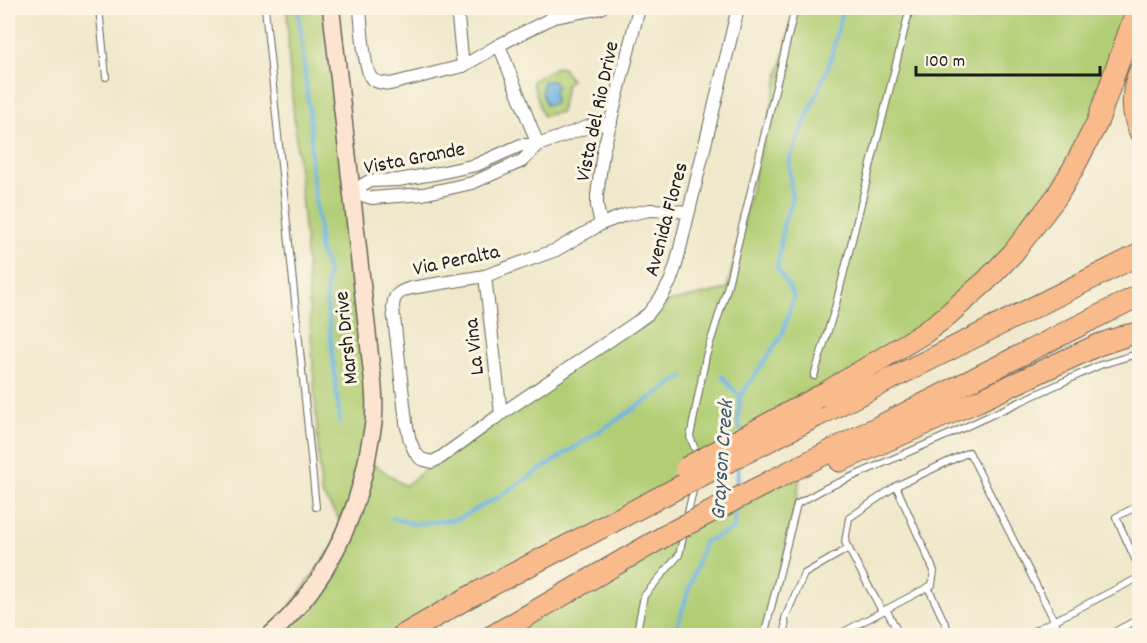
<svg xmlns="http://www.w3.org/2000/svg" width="1147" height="643" viewBox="0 0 1147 643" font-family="Dekko,sans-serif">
	<rect width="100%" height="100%" fill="#fcf5e5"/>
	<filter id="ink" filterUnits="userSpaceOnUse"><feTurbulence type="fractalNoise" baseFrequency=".0167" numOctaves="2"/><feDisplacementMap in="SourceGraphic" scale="12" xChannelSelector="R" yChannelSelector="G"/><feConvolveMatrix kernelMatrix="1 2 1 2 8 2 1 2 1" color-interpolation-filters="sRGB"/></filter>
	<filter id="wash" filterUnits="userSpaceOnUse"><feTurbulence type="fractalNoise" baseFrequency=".008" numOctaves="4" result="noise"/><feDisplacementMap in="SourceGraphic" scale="24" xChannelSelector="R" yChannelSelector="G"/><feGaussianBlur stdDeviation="1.35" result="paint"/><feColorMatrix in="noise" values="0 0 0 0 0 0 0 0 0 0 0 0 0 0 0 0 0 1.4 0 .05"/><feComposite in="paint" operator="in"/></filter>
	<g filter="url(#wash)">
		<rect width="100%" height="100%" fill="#efe8cb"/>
		<g fill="#b1ce75" stroke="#667548" stroke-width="1.5">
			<polygon points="287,8 330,8 373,382 368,460 405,486 440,458 656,305 727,289 795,8 1136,8 1097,123 986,281 863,392 408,635 269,636 346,529 321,493 305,238 289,63"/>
			<polygon points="556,67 563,68 571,80 566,84 561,112 543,116 532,81"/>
			<polygon points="800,467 797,504 764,635 491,636"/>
		</g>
		<polygon fill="#6db2e3" stroke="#446780" stroke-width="1.5" points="543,81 553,81 557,87 554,90 555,103 546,105 542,93"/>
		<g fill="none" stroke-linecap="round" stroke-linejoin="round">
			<g stroke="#6db2e3" stroke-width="4">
				<polyline points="298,8 311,128 311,165 319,229 319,249 328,271 326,295 340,423"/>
				<polyline points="722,376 740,397"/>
				<polyline points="741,430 738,423 740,397 782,335 794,296 777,267 784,222 792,202 789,160 830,62 843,8"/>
				<polyline points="736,492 739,463"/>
				<polyline points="392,518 414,524 458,519 500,496 684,376"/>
				<polyline points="674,636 704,542 734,529 735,508"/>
			</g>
		</g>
	</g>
	<g filter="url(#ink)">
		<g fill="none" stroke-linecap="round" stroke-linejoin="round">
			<g stroke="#666359" stroke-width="8">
				<g id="lane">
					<polyline points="99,8 106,77"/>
					<polyline points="265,8 316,507"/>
					<polyline points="814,376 835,308 910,8"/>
					<polyline points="698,456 690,437 706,356 727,289 795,8"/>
					<polyline points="1140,505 1116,517 1140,570"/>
					<polyline points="687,517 694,486"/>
					<polyline points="928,587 951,636"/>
					<polyline points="886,609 900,636"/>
					<polyline points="882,611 845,542 849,518 896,486"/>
					<polyline points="636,636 644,596 679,555 684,533"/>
					<polyline points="764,636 797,504 824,489 950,434 1100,365 1140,353"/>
					<polyline points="786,636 785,618 804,574 849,548"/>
					<polyline points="836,636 932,585 934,571 896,486 969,452 1062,636"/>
					<polyline points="1024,636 1140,577"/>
					<polyline points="1107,636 1140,618"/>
				</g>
			</g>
			<g stroke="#666359" stroke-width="14">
				<g id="street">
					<path d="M 360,8 C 361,21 364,71 372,79 C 377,83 384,83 390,84 L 463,66 L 499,45 L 554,17 L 601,8"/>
					<polyline points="457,8 463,66"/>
					<polyline points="499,45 538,145 590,126 611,123"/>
					<polygon points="521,145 538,145 522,161 472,183 423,194 372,198 351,192 369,181 398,180 439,173 476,165"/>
					<path d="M 689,212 L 674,211 L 650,210 L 625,215 L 601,224 L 556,250 L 485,276 L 411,288 C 398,292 393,295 393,309 L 406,422 L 410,441 L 415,452 L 421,459 L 432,462 L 440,458 L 501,414 L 637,322 L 648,314 L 662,296 L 670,282 L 676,265 L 738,8"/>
					<polyline points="601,224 597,206 597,195 603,152 639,8"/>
					<polyline points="485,276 501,414"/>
				</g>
			</g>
			<g stroke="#666359" stroke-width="19">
				<path id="secondary" d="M 269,636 C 326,587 359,515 370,442 C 372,433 374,424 374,415 C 375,404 374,393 373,382 L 331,8"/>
			</g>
			<g stroke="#666359" stroke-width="23">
				<g id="highway">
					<path d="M 1140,71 C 1131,89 1131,114 1140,132"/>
					<polyline points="820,396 924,333 944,318 986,281 1013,253 1057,196 1074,167 1097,123 1135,15 1136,8"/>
					<polyline points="815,417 1140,254"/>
					<polyline points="840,461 978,401 1098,345 1128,335 1140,333"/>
					<polyline points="775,479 1140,295"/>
					<polyline points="402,636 469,597 681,486"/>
					<polyline points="492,636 670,533"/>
				</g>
			</g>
			<use href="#lane" stroke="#fff" stroke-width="6"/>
			<use href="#street" stroke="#fff" stroke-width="12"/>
			<use href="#secondary" stroke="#fde4d1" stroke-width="16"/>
			<use href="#highway" stroke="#fabb8c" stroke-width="21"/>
			<g stroke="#666359" stroke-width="23" stroke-linecap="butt">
				<g id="highway-bridge">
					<polyline points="686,468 820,396"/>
					<polyline points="681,486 815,417"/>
					<polyline points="670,533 775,479"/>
				</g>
			</g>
			<use href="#highway-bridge" stroke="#fabb8c" stroke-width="21"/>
		</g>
	</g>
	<g text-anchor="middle" stroke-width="6" stroke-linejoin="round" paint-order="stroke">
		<g font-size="21" fill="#1c1c1c" stroke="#fcf5e5">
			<text transform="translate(596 111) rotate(-78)" y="7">Vista del Rio Drive</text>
			<text transform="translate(414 157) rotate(-11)" y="7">Vista Grande</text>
			<text transform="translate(665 219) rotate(-75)" y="7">Avenida Flores</text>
			<text transform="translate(456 259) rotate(-12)" y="7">Via Peralta</text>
			<text transform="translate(345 338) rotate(-96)" y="7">Marsh Drive</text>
			<text transform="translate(473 347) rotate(-96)" y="7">La Vina</text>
		</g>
		<g font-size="22" font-style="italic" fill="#3c586c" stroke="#fcf5e5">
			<text transform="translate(720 460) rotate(-86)" y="8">Grayson Creek</text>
		</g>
	</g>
	<rect width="1147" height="643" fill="none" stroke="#fcf5e5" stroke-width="30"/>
	<path d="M916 66v9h184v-9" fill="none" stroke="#1c1c1c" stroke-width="3"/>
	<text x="925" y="66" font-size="18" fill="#1c1c1c" stroke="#fcf5e5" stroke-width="4.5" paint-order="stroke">100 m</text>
</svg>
